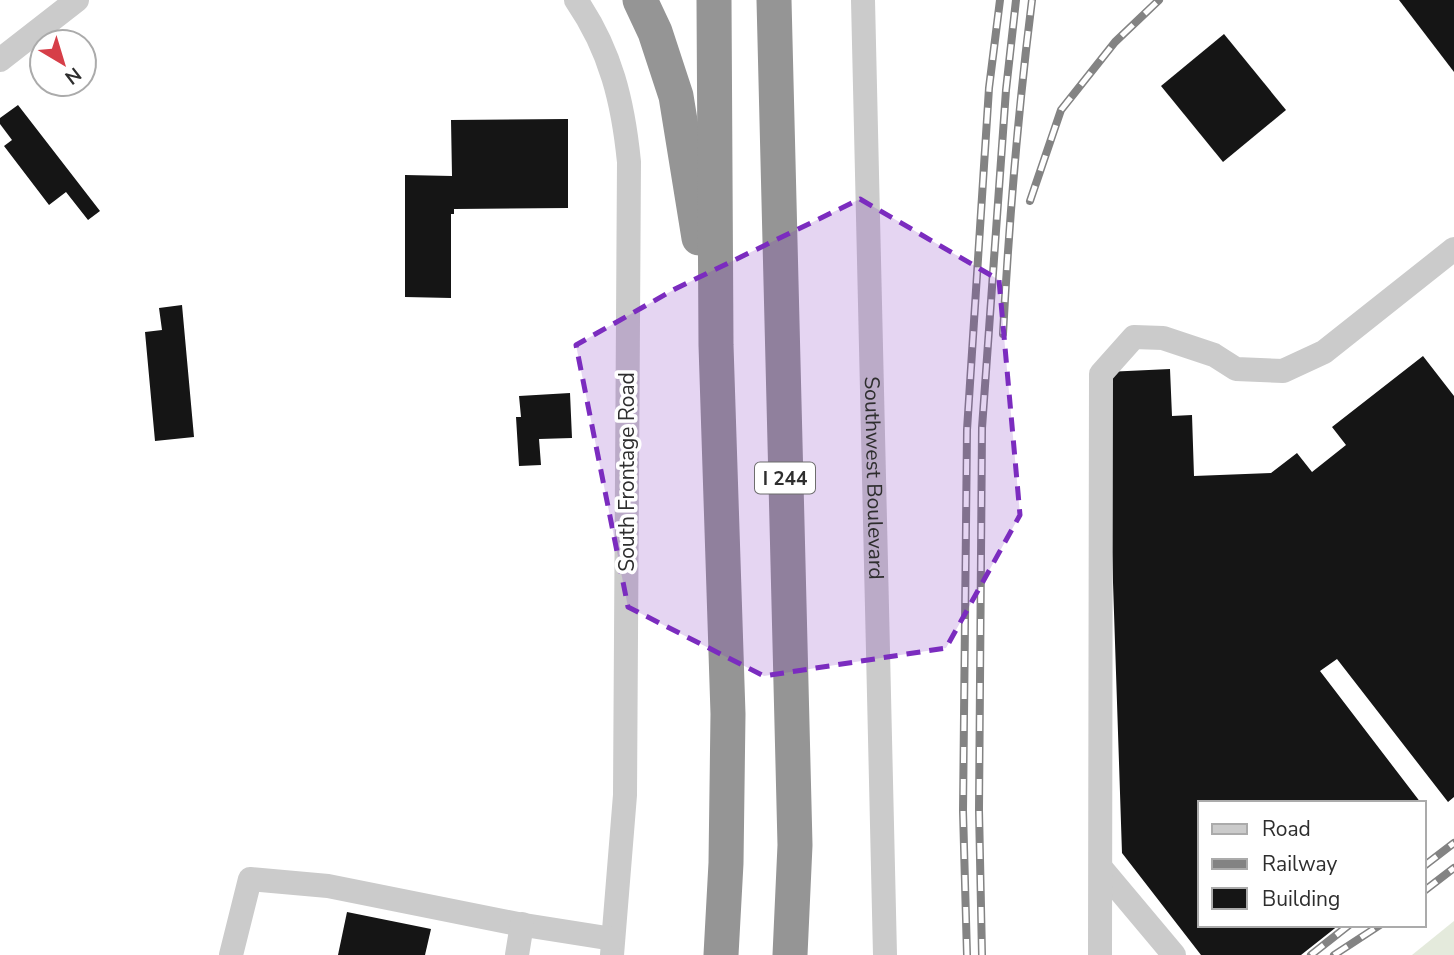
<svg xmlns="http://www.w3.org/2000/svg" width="1454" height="955" viewBox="0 0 1454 955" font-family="'Nunito Sans',sans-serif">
	<rect width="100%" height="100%" fill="#fff"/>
	<polygon fill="#e4eadc" points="1454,921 1454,955 1412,955"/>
	<g fill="#151515">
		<polygon points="1399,0 1454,0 1454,72"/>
		<polygon points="1224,34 1286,110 1223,162 1161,86"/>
		<polygon points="18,105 100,211 88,220 66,192 49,205 4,146 12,140 0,124 0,118"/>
		<polygon points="568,119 568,208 454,209 454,214 451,214 451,298 405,297 405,175 452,176 451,120"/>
		<polygon points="182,305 194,437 155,441 145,332 162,330 159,308"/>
		<polygon points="1423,356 1454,396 1454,797 1448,802 1337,659 1320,671 1421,803 1200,803 1200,925 1339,925 1301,955 1201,955 1122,853 1106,372 1170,369 1172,416 1192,415 1194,476 1271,473 1297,453 1312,472 1346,445 1332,427"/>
		<polygon points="570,393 572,438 539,439 541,465 519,466 516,417 521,417 519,396"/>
		<polygon points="347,912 431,929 425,955 338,955"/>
	</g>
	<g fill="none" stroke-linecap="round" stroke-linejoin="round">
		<g stroke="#cbcbcb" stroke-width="24">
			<path d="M 576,0 C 611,51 623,102 629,162 L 625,795 L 612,955"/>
			<path id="s1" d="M 863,0 L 885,955"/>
			<polyline points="0,60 77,0"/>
			<polyline points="1101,868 1174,955"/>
			<polyline points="231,955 250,879 328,886 518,924 613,939"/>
			<polyline points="517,955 522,924"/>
			<polyline points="1100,955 1101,374 1134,337 1163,338 1214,355 1236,369 1283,371 1324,352 1454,249"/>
		</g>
		<g stroke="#959595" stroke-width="35">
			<polyline points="640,0 655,32 676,96 699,238"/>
			<polyline points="714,0 716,345 728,714 726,863 721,955"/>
			<polyline points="774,0 795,845 790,955"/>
		</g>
		<g stroke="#838383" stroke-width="8">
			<g id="rail">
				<polyline points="1030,201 1061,110 1115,42 1159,0"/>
				<path d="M 1003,334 C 1009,222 1018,111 1032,0"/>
				<polyline points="1424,866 1454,843"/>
				<polyline points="1424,891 1454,868"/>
				<polyline points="967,955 963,811 967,430 989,88 1000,0"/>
				<polyline points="982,955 979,810 982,428 1006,90 1016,0"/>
				<polyline points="1311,955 1349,925"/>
				<polyline points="1334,955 1380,925"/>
			</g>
		</g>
		<use href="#rail" stroke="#fff" stroke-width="5" stroke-dasharray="16" stroke-linecap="butt"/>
	</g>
	<path fill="#7b2cbf" fill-opacity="0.2" stroke="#7b2cbf" stroke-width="5" stroke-dasharray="14 9" stroke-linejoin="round" d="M 860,199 L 999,280 L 1020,515 L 946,648 L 764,676 L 628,607 L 576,345 L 675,289 Z"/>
	<g text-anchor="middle" stroke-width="7" stroke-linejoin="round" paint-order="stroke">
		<rect fill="#fff" stroke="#6d6d6d" stroke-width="2" x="755" y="462.5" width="60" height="31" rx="5"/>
		<g font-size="19" font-weight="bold" fill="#2e2e2e">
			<text x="785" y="485">I 244</text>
		</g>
		<g font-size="21" fill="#2e2e2e" stroke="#fff">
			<text transform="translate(627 472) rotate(-90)" y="7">South Frontage Road</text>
			<text dy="7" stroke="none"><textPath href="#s1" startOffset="478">Southwest Boulevard</textPath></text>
		</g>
	</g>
	<rect x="1198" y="801" width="228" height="126" fill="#ffffff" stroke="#ababab" stroke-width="2"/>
	<rect x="1212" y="824" width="35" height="10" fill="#cbcbcb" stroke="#ababab" stroke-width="2"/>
	<text x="1262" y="836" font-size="21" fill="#2e2e2e">Road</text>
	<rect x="1212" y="859" width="35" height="10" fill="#838383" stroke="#ababab" stroke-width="2"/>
	<text x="1262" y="871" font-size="21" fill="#2e2e2e">Railway</text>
	<rect x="1212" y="888" width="35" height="21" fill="#151515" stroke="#ababab" stroke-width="2"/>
	<text x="1262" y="906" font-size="21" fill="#2e2e2e">Building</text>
	<g transform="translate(63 63) rotate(142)"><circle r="33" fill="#ffffff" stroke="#ababab" stroke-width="2"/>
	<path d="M0-5L12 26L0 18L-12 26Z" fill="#d63e48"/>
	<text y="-10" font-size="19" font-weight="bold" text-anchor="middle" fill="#2e2e2e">N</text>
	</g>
</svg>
